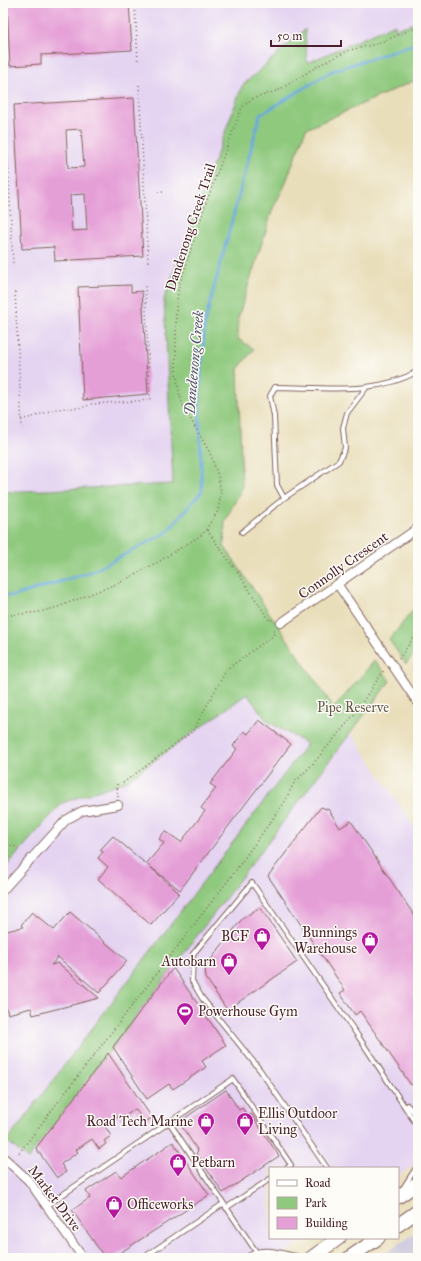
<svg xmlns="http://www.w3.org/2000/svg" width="421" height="1261" viewBox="0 0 421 1261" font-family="'IM FELL Great Primer',serif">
	<rect width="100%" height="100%" fill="#fdfcf7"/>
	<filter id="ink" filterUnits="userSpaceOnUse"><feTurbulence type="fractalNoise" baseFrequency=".025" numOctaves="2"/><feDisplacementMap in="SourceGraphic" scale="8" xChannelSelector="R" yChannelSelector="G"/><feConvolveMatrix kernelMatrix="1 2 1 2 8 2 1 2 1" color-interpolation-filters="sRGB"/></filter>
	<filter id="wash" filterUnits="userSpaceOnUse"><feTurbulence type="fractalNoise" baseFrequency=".012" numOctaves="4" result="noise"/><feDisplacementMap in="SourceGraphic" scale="16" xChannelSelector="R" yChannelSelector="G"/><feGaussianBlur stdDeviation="0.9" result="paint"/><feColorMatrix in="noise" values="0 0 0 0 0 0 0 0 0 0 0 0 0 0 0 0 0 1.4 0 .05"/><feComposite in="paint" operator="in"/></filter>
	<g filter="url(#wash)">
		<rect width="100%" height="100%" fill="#e9deba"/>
		<g fill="#e4d3f1">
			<polygon points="3,3 418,3 418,22 394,29 394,25 307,63 304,30 164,299 173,484 3,492"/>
			<polygon points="247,694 267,721 334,708 418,832 418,1162 398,1176 398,1168 270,1168 270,1238 307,1238 277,1258 3,1258 3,870 62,803 126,781"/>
		</g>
		<polygon fill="#c6c0d9" points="415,1233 418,1238 418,1258 379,1258"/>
		<g fill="#8fc97e" stroke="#6c7454">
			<polygon points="418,22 418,79 306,129 284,187 273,208 238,318 238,339 254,349 238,369 242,488 225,521 224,546 334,708 375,660 390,681 28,1159 7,1141 307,744 267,721 247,694 126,781 62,803 3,870 3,492 173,484 164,299 242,86 305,29 307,63 395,24 395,29"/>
			<polygon points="418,604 418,649 406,664 389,640"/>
		</g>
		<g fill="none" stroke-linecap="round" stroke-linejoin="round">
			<polyline stroke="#69a9dc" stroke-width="3" points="3,596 14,596 91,572 166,533 202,491 199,402 205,322 260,115 332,71 418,43"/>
		</g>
		<g id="blocks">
			<g fill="#e59fd7" fill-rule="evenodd">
				<polygon points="7,3 129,3 132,50 41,55 41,64 10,66"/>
				<path d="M 134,98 L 143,256 L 55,261 L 54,247 L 22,249 L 14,105 ZM 81,129 L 84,167 L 68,168 L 66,130 ZM 85,194 L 87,230 L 72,231 L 70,195 Z"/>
				<polygon points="131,285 131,292 142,291 148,394 83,400 78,287"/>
				<polygon points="259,720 291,744 180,890 148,865 179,893 151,925 98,879 108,867 98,858 103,852 100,850 113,836 146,864 164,843 159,839 165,831 181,842 205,811 201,808 216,788 210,784 237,749 233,746 244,731 248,734"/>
				<polygon points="321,807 329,810 340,828 351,821 418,921 418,1080 411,1085 360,1011 355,1015 340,993 345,990 268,876"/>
				<polygon points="260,907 297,962 227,1010 206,978 205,967 242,919"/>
				<polygon points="32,912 54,930 70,912 127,961 99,993 58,957 51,965 58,963 99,998 33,1015 31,1008 8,1014 5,1004 3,1005 3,932 23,927 21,925"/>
				<polygon points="173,968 226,1045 202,1061 206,1067 173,1089 169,1084 147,1099 113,1047"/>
				<polygon points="108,1053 152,1118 145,1122 135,1109 121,1119 119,1116 104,1125 111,1136 104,1141 106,1144 99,1149 92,1139 76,1150 78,1152 61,1164 66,1172 57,1178 36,1148"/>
				<polygon points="226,1090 239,1110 242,1108 248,1116 251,1114 279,1156 223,1193 196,1153 198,1151 179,1122"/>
				<polygon points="173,1142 209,1195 112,1258 105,1258 72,1210 90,1198 86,1191 116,1171 121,1177"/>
			</g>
		</g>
	</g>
	<g filter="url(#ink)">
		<use href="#blocks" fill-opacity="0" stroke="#82625d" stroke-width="1"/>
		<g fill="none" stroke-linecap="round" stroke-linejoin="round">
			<g stroke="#82625d" stroke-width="6">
				<g id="lane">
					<polyline points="284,498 339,461 345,448 343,428 347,413 366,388"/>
					<path d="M 242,532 L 284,498 L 277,485 L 274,416 L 270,396 L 275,387 C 322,387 375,396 418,371"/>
					<polyline points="407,1105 418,1117"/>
					<polyline points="169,1122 257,1253"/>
					<polyline points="327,1168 260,1070 202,998 192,981 193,954 252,883 358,1036 418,1127"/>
					<polyline points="403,1188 418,1165"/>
					<polyline points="46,1206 233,1079 291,1165 287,1168"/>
					<polyline points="226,1208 270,1179"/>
					<polyline points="143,1258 223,1204"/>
				</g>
			</g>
			<g stroke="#82625d" stroke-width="10">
				<g id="street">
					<polyline points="338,585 418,703"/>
					<polyline points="281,623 418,528"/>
					<polyline points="3,890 66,820 82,811 118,805"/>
					<polyline points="3,1157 29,1181 83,1258"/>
					<path d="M 249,1258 C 263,1248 280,1255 296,1258"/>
				</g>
			</g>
			<g stroke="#82625d" stroke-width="15">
				<g id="primary">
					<polyline points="398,1197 418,1183"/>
					<polyline points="398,1225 418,1211"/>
					<polyline points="311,1258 339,1238"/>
					<polyline points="349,1258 378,1238"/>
				</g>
			</g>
			<g stroke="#82625d" stroke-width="1.5" stroke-dasharray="1 3" stroke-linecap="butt">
				<polyline points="135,3 138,62"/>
				<polyline points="3,59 3,60"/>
				<polyline points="139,85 148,262"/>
				<polyline points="5,98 13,266"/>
				<polyline points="158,192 163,192"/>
				<polyline points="15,292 22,428"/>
				<path d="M 21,419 C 34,419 45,411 58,409 C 70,407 80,410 91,404 L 150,400 L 145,286"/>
				<polyline points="207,530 240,576 270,621 274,618"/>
				<polyline points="3,616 39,612 58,607 121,582 158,562 203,534 218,511 221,492 218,476 210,453 183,406 179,392 176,373 176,306 179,286 206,203 242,107 252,99 279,90 321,64 350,50 376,44 418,27"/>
				<polyline points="399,659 418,631"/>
				<polyline points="123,783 193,731 227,669 273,636 275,629"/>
				<polyline points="117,784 118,797"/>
				<polyline points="3,843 14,846 21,851"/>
				<polyline points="19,1153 233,874 284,803 294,783 312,765 353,716 384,670"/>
			</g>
			<use href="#lane" stroke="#fff" stroke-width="4"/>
			<use href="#street" stroke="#fff" stroke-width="8"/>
			<use href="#primary" stroke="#fff" stroke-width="13"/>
		</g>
	</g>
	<defs>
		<g id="shop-pin" transform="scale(0.9)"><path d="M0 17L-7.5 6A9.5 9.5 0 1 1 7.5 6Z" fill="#b5179e" stroke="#fdfcf7"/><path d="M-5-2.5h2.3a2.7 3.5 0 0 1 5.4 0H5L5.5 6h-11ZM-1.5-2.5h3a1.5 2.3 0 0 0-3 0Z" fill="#fff"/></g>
		<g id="stadium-pin" transform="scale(0.9)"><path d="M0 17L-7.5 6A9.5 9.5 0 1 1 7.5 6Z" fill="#b5179e" stroke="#fdfcf7"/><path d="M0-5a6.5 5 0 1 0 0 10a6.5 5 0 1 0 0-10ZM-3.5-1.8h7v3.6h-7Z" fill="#fff"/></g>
	</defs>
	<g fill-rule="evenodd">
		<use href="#shop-pin" x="262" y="936"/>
		<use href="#shop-pin" x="370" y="940"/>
		<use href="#shop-pin" x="229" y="961"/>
		<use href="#stadium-pin" x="185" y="1011"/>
		<use href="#shop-pin" x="206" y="1121"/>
		<use href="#shop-pin" x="245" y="1121"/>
		<use href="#shop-pin" x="178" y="1162"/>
		<use href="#shop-pin" x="114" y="1204"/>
	</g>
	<g text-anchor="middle" stroke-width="3" stroke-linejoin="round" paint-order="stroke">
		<g font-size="14" fill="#4a1f2b" stroke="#fdfcf7">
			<text transform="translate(190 227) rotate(-72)" y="5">Dandenong Creek Trail</text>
			<text transform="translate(343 565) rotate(-35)" y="5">Connolly Crescent</text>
			<text transform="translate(55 1198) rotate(53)" y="5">Market Drive</text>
		</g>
		<g font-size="14" fill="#625a48" stroke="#fdfcf7">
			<text x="353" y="712">Pipe Reserve</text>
		</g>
		<g font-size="14" fill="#4a1f2b" stroke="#fdfcf7" text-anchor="end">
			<text x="357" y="937">Bunnings<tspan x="357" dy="16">Warehouse</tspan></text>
			<text x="249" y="941">BCF</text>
			<text x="216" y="966">Autobarn</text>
			<text x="198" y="1016" text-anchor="start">Powerhouse Gym</text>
			<text x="258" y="1118" text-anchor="start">Ellis Outdoor<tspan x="258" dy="16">Living</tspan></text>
			<text x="193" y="1126">Road Tech Marine</text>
			<text x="191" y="1167" text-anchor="start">Petbarn</text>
			<text x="127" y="1209" text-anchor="start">Officeworks</text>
		</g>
		<g font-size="15" font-style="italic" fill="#565672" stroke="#fdfcf7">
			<text transform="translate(194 363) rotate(-85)" y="5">Dandenong Creek</text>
		</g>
	</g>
	<rect width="421" height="1261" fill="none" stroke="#fdfcf7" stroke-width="16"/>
	<rect x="269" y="1167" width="130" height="72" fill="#fdfcf7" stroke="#b5a4a5"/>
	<rect x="277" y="1180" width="20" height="6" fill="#ffffff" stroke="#b5a4a5"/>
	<text x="305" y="1187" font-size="12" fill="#4a1f2b">Road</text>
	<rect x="277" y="1197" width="20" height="12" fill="#8fc97e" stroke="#b5a4a5"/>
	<text x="305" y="1207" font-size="12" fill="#4a1f2b">Park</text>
	<rect x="277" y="1217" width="20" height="12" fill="#e59fd7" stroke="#b5a4a5"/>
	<text x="305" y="1227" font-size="12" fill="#4a1f2b">Building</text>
	<path d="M271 40v6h70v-6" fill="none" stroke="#4a1f2b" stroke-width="2"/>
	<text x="277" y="40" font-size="12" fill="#4a1f2b" stroke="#fdfcf7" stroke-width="3" paint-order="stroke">50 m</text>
</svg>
